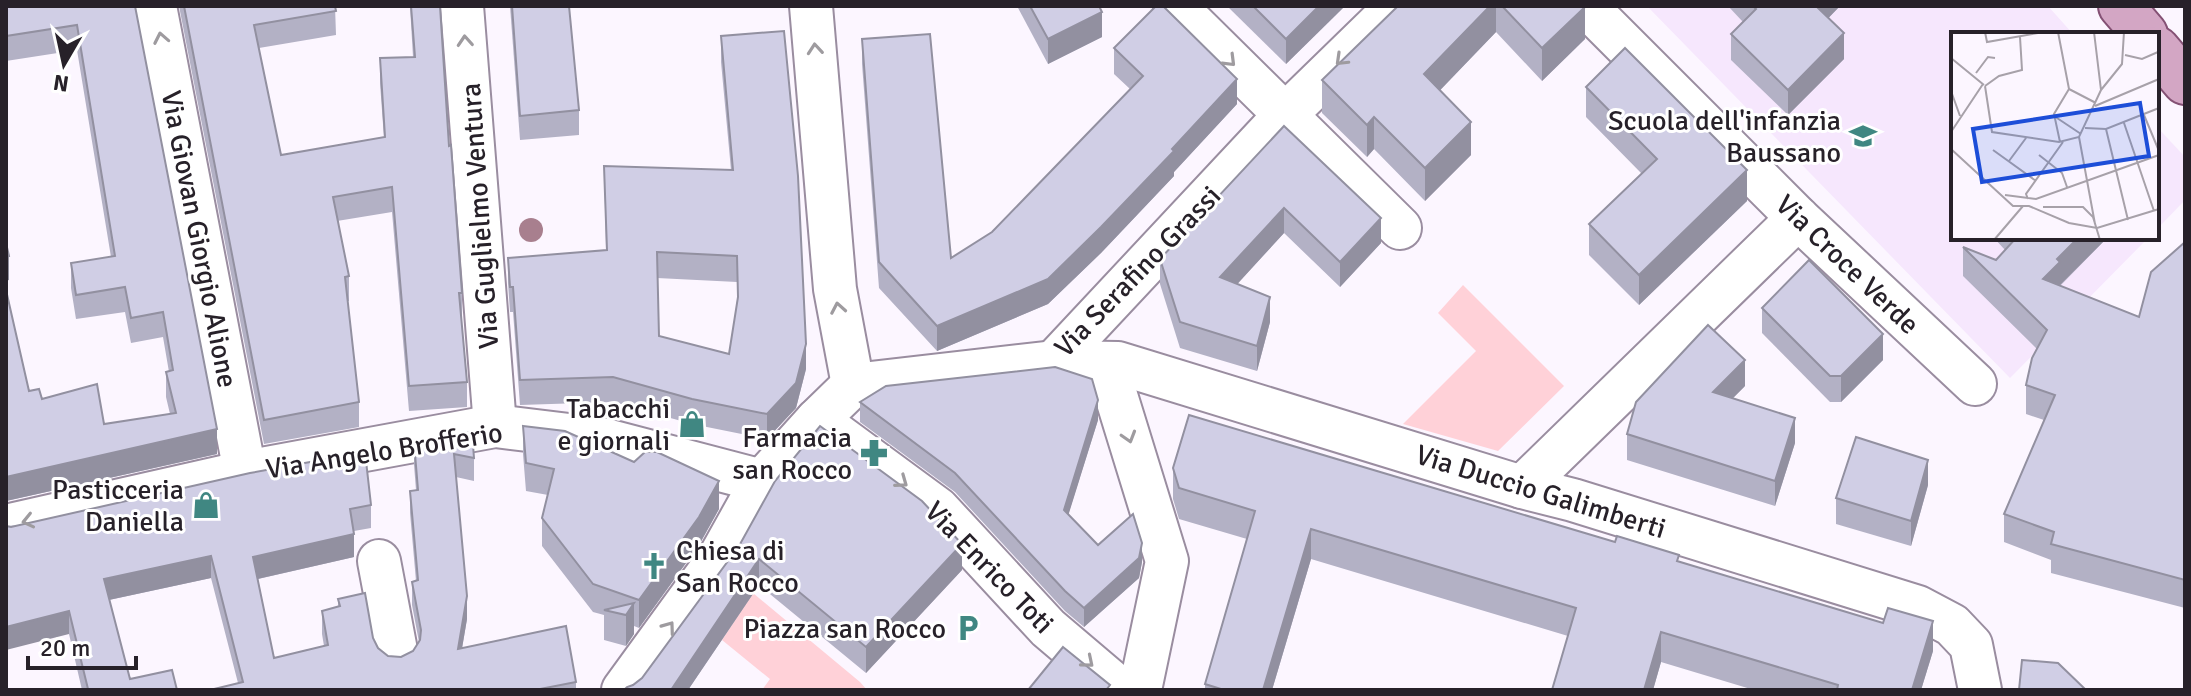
<svg xmlns="http://www.w3.org/2000/svg" width="2191" height="696" viewBox="0 0 2191 696" font-family="Signika,sans-serif">
	<rect width="100%" height="100%" fill="#fcf6ff"/>
	<g fill="#f6e7fd">
		<polygon points="1647,6 2048,6 2073,34 1953,34 1953,238 2148,238 2010,378"/>
		<polygon points="2157,127 2185,157 2185,200 2157,229"/>
	</g>
	<g fill="#ffd1d8">
		<polygon points="1463,285 1564,386 1498,451 1403,424 1476,351 1438,313"/>
		<polygon points="753,593 860,682 867,690 762,690 770,679 722,640"/>
	</g>
	<g fill="none" stroke-linecap="round" stroke-linejoin="round">
		<g stroke="#9a8da0" stroke-width="46">
			<g id="minor">
				<polyline points="155,6 245,472"/>
				<polyline points="462,6 495,426"/>
				<polyline points="811,6 835,289 853,385"/>
				<polyline points="1175,6 1400,228"/>
				<polyline points="1586,6 1798,218 1975,384"/>
				<polyline points="1054,362 1285,115 1397,6"/>
				<polyline points="1106,363 1167,561 1140,690"/>
				<polyline points="817,420 938,509 1048,628 1121,690"/>
				<polyline points="1522,487 1798,218"/>
				<polyline points="6,526 245,472 495,426 602,439 762,481"/>
				<polyline points="379,561 397,656"/>
				<polyline points="623,690 719,558 762,481 817,420 853,385 1054,362 1118,363 1522,487 1573,500 1918,607 1952,625 1971,645 1980,690"/>
			</g>
		</g>
		<g stroke="#845174" stroke-width="48">
			<g id="major">
				<polyline points="2121,6 2145,34"/>
				<polyline points="2157,49 2185,82"/>
			</g>
		</g>
		<use href="#minor" stroke="#fff" stroke-width="42"/>
		<use href="#major" stroke="#d3a6c4" stroke-width="44"/>
	</g>
	<circle fill="#a87f8e" cx="531" cy="230" r="12"/>
	<g fill="#b3b1c5" fill-rule="evenodd">
		<polygon points="6,6 135,6 217,454 6,501 6,290 29,391 42,399 104,424 170,414 166,397 166,372 169,372 163,337 131,343 125,312 76,319 71,288 71,263 111,257 77,50 6,61"/>
		<polygon points="179,6 335,6 336,35 259,48 281,155 384,138 380,83 380,58 413,57 410,6 440,6 449,146 462,293 462,317 461,317 467,382 467,407 409,411 392,212 337,221 349,276 349,301 347,301 359,402 359,427 264,444"/>
		<polygon points="510,6 569,6 579,110 579,135 520,140"/>
		<polygon points="1017,6 1099,6 1102,37 1048,64"/>
		<polygon points="1227,6 1345,6 1286,64"/>
		<polygon points="1398,6 1585,6 1585,39 1542,81 1496,32 1440,90 1471,155 1425,201 1374,149 1367,157 1322,113 1322,80"/>
		<polygon points="1728,6 1840,6 1828,18 1844,59 1788,115 1731,60 1731,34 1743,22"/>
		<path d="M 721,36 L 806,369 L 796,408 L 767,439 L 692,424 L 613,402 L 520,405 L 513,312 L 510,312 L 508,283 L 508,258 L 606,250 L 604,166 L 731,170 L 721,62 ZM 657,278 L 737,282 L 737,301 L 729,354 L 659,336 Z"/>
		<polygon points="862,39 951,258 992,232 1130,89 1114,74 1114,48 1237,104 1174,172 1174,176 1101,253 1048,304 937,351 879,288 862,64"/>
		<polygon points="1586,87 1747,201 1639,305 1589,255 1589,224 1642,174 1586,117"/>
		<polygon points="1284,126 1381,243 1340,287 1284,233 1237,284 1270,322 1257,371 1180,348 1160,284 1160,259"/>
		<polygon points="1994,238 2107,238 2060,286 2139,317 2185,242 2185,608 2051,573 2051,560 2004,542 2004,514 2044,420 2026,414 2026,385 2037,349 1963,276 1963,247 1996,260 2005,250"/>
		<polygon points="1762,308 1883,360 1841,402 1830,402 1762,333"/>
		<polygon points="1745,386 1733,398 1795,443 1775,506 1627,460 1627,434"/>
		<polygon points="860,402 1098,420 1068,515 1098,545 1142,562 1139,578 1084,627 1065,611 955,492 860,422"/>
		<polygon points="523,426 719,509 699,545 639,628 634,626 634,634 626,646 604,640 604,615 593,612 542,546 542,518 548,495 526,491 523,454"/>
		<polygon points="414,442 474,458 474,481 456,477 467,619 462,648 576,682 576,690 210,690 238,683 211,578 109,600 130,679 177,690 82,690 69,634 6,526 371,505 371,528 354,531 354,557 258,579 274,658 324,646 322,634 322,611 338,607 338,599 373,638 378,648 388,656 401,657 413,651 419,642 412,605 412,582 416,581 410,513 410,491 416,490 414,465"/>
		<polygon points="1173,468 1679,561 1933,651 1921,690 1754,690 1661,662 1653,690 1552,690 1568,636 1311,559 1272,690 1205,690 1205,684 1247,539 1179,519 1173,499"/>
		<polygon points="1928,485 1911,546 1836,524 1836,498"/>
		<polygon points="739,546 962,570 866,673 759,585 688,690 624,690 633,685 642,678"/>
	</g>
	<g fill="#9290a0">
		<polygon points="1319,6 1345,6 1286,64 1286,39"/>
		<polygon points="1490,6 1496,6 1496,32 1424,107 1424,74"/>
		<polygon points="1816,6 1840,6 1816,31"/>
		<polygon points="1585,7 1585,39 1542,81 1542,48"/>
		<polygon points="1102,12 1102,37 1048,64 1048,39"/>
		<polygon points="1844,33 1844,59 1788,115 1788,90"/>
		<polygon points="1237,79 1237,104 1174,172 1174,176 1101,253 1048,304 937,351 937,326 1172,149"/>
		<polygon points="1374,117 1374,149 1367,157 1367,125"/>
		<polygon points="1471,122 1471,155 1425,201 1425,168"/>
		<polygon points="1747,170 1747,201 1639,305 1639,275"/>
		<polygon points="1284,208 1284,233 1220,303 1220,277"/>
		<polygon points="1381,218 1381,243 1340,287 1340,262"/>
		<polygon points="2078,238 2107,238 2060,285 2043,279 2057,259"/>
		<polygon points="9,256 9,280 6,281 6,257"/>
		<polygon points="1270,297 1270,322 1257,371 1257,346"/>
		<polygon points="1883,334 1883,360 1841,402 1841,376"/>
		<polygon points="806,344 806,369 796,408 767,439 767,414"/>
		<polygon points="1745,360 1745,386 1713,418 1713,392"/>
		<polygon points="1098,400 1098,420 1064,529 1064,510"/>
		<polygon points="1795,418 1795,443 1775,506 1775,481"/>
		<polygon points="217,429 217,454 6,501 6,477"/>
		<polygon points="1928,460 1928,485 1911,546 1911,521"/>
		<polygon points="719,481 719,509 699,545 639,628 639,600"/>
		<polygon points="1311,529 1311,559 1272,690 1263,690"/>
		<polygon points="354,534 354,557 253,580 253,557"/>
		<polygon points="1142,543 1142,562 1139,578 1084,627 1084,608"/>
		<polygon points="962,544 962,570 866,673 866,647"/>
		<polygon points="211,556 211,578 104,601 104,579"/>
		<polygon points="759,559 759,585 688,690 671,690"/>
		<polygon points="467,596 467,619 458,672 458,649"/>
		<polygon points="634,603 634,634 626,646 626,615"/>
		<polygon points="69,611 69,634 6,650 6,627"/>
		<polygon points="1933,621 1933,651 1921,690 1912,690"/>
		<polygon points="1661,632 1661,662 1653,690 1644,690"/>
	</g>
	<g fill="#d0cee5" stroke="#9290a0" stroke-width="2" fill-rule="evenodd">
		<polygon points="6,6 135,6 217,429 6,477 6,290 29,391 39,389 42,399 97,384 104,424 176,413 166,372 173,370 163,312 131,318 125,287 76,295 71,263 115,256 77,25 6,36"/>
		<polygon points="184,6 335,6 336,11 254,25 281,155 385,137 380,58 415,57 411,6 440,6 449,146 451,145 462,293 459,293 467,382 409,386 392,187 333,197 349,276 345,277 359,402 264,420"/>
		<polygon points="512,6 569,6 579,110 520,116"/>
		<polygon points="1030,6 1099,6 1102,12 1048,39"/>
		<polygon points="1156,6 1163,6 1237,79 1172,149 1174,151 1101,227 1048,279 937,326 879,262 862,39 930,34 951,258 992,232 1143,76 1114,48"/>
		<polygon points="1253,6 1319,6 1286,39"/>
		<polygon points="1398,6 1490,6 1424,74 1471,122 1425,168 1374,117 1367,125 1322,80"/>
		<polygon points="1502,6 1585,6 1585,7 1542,48"/>
		<polygon points="1753,6 1816,6 1844,33 1788,90 1731,34 1756,9"/>
		<path d="M 784,31 L 798,176 L 806,344 L 796,383 L 767,414 L 692,399 L 613,377 L 520,380 L 513,287 L 510,287 L 508,258 L 607,250 L 604,166 L 733,170 L 721,36 ZM 657,252 L 737,256 L 738,297 L 729,354 L 659,336 Z"/>
		<polygon points="1625,48 1747,170 1639,275 1589,224 1657,159 1586,87"/>
		<polygon points="1284,126 1381,218 1340,262 1284,208 1220,277 1270,297 1257,346 1180,322 1160,259"/>
		<polygon points="2016,238 2078,238 2057,259 2060,262 2043,279 2139,317 2151,272 2185,242 2185,580 2051,544 2054,532 2004,514 2055,395 2026,385 2032,358 2047,330 1963,247 1996,260"/>
		<polygon points="6,243 9,256 6,257"/>
		<polygon points="1809,260 1883,334 1841,376 1830,376 1762,308"/>
		<polygon points="1708,325 1745,360 1713,392 1795,418 1775,481 1627,434 1636,402"/>
		<polygon points="1055,367 1092,379 1098,400 1064,510 1098,545 1133,514 1142,543 1139,558 1084,608 1065,591 955,473 860,402 886,386"/>
		<polygon points="1189,415 1615,542 1617,536 1679,555 1677,561 1883,623 1888,608 1933,621 1912,690 1837,690 1838,685 1661,632 1644,690 1552,690 1576,608 1311,529 1263,690 1224,690 1205,684 1255,511 1179,488 1173,468"/>
		<polygon points="523,426 565,431 634,462 645,452 657,452 719,481 699,517 639,600 593,584 542,518 554,469 526,463"/>
		<polygon points="820,426 922,501 962,544 866,647 759,559 671,690 624,690 627,687 633,685 642,678 739,546 775,481"/>
		<polygon points="472,432 474,458 454,454 467,596 458,649 566,626 576,682 535,690 210,690 243,682 211,556 104,579 130,679 172,670 177,690 86,690 88,689 69,611 6,627 6,526 11,527 250,473 365,452 371,505 350,509 354,534 253,557 274,658 328,645 322,611 340,606 338,599 365,593 373,638 378,648 388,656 401,657 413,651 420,640 421,630 412,582 418,580 410,491 418,490 414,442"/>
		<polygon points="1856,437 1928,460 1911,521 1836,498"/>
		<polygon points="634,603 626,615 604,610"/>
		<polygon points="1063,647 1110,685 1106,690 1028,690"/>
		<polygon points="2022,660 2058,663 2086,690 2019,690"/>
	</g>
	<defs><path id="oneway-chevron" d="M-2-3.5L2.5 0L-2 3.5" fill="none" stroke-width="1.6" stroke-linecap="round" stroke-linejoin="round" transform="scale(2)"/></defs>
	<g stroke="#9e9b9f">
		<use href="#oneway-chevron" transform="translate(161 38) rotate(-101)"/>
		<use href="#oneway-chevron" transform="translate(465 41) rotate(-94)"/>
		<use href="#oneway-chevron" transform="translate(815 49) rotate(-95)"/>
		<use href="#oneway-chevron" transform="translate(1341 60) rotate(136)"/>
		<use href="#oneway-chevron" transform="translate(1230 61) rotate(45)"/>
		<use href="#oneway-chevron" transform="translate(838 308) rotate(-100)"/>
		<use href="#oneway-chevron" transform="translate(1129 437) rotate(73)"/>
		<use href="#oneway-chevron" transform="translate(902 482) rotate(36)"/>
		<use href="#oneway-chevron" transform="translate(28 521) rotate(167)"/>
		<use href="#oneway-chevron" transform="translate(669 627) rotate(-54)"/>
		<use href="#oneway-chevron" transform="translate(1088 662) rotate(40)"/>
	</g>
	<defs>
		<g id="school-bare" transform="scale(2.16)"><path d="M0-5L7-2L0 1L-7-2ZM-4 1L0 2.5L4 1V4Q0 6-4 4Z" fill="#408782" stroke="#fff" stroke-width="2.5" paint-order="stroke"/></g>
		<g id="shop-bare" transform="scale(2.16)"><path d="M-5-2.5h2.3a2.7 3.5 0 0 1 5.4 0H5L5.5 6h-11ZM-1.5-2.5h3a1.5 2.3 0 0 0-3 0Z" fill="#408782" stroke="#fff" stroke-width="2.5" paint-order="stroke"/></g>
		<g id="pharmacy-bare" transform="scale(2.16)"><path d="M-2-6h4v4h4v4h-4v4h-4v-4h-4v-4h4Z" fill="#408782" stroke="#fff" stroke-width="2.5" paint-order="stroke"/></g>
		<g id="church-bare" transform="scale(2.16)"><path d="M-1.2-6h2.4v3.5h3.3v2.4h-3.3V6h-2.4V-.1h-3.3v-2.4h3.3Z" fill="#408782" stroke="#fff" stroke-width="2.5" paint-order="stroke"/></g>
		<g id="parking-bare" transform="scale(2.16)"><path d="M-3.5-5.5H1a3.5 3.5 0 0 1 0 7H-1V5.5H-3.5ZM-1-3.4V-.6H.8a1.4 1.4 0 0 0 0-2.8Z" fill="#408782" stroke="#fff" stroke-width="2.5" paint-order="stroke"/></g>
	</defs>
	<g fill-rule="evenodd">
		<use href="#school-bare" x="1863" y="136"/>
		<use href="#shop-bare" x="692" y="424"/>
		<use href="#pharmacy-bare" x="874" y="453"/>
		<use href="#shop-bare" x="206" y="505"/>
		<use href="#church-bare" x="654" y="566"/>
		<use href="#parking-bare" x="968" y="628"/>
	</g>
	<g text-anchor="middle" stroke-width="6" stroke-linejoin="round" paint-order="stroke">
		<g font-size="28" fill="#272129" stroke="#fff" text-anchor="end">
			<text x="1841" y="130">Scuola dell'infanzia<tspan x="1841" dy="32">Baussano</tspan></text>
			<text x="670" y="418">Tabacchi<tspan x="670" dy="32">e giornali</tspan></text>
			<text x="852" y="447">Farmacia<tspan x="852" dy="32">san Rocco</tspan></text>
			<text x="184" y="499">Pasticceria<tspan x="184" dy="32">Daniella</tspan></text>
			<text x="676" y="560" text-anchor="start">Chiesa di<tspan x="676" dy="32">San Rocco</tspan></text>
			<text x="946" y="638">Piazza san Rocco</text>
		</g>
		<g font-size="28" fill="#272129" stroke="#fff">
			<text transform="translate(479 216) rotate(-94)" y="10">Via Guglielmo Ventura</text>
			<text transform="translate(200 239) rotate(79)" y="10">Via Giovan Giorgio Alione</text>
			<text transform="translate(1848 264) rotate(44)" y="10">Via Croce Verde</text>
			<text transform="translate(1137 271) rotate(-46)" y="10">Via Serafino Grassi</text>
			<text transform="translate(384 450) rotate(-9)" y="10">Via Angelo Brofferio</text>
			<text transform="translate(1541 491) rotate(17)" y="10">Via Duccio Galimberti</text>
			<text transform="translate(990 567) rotate(46)" y="10">Via Enrico Toti</text>
		</g>
	</g>
	<g transform="translate(1951 32)">
		<rect width="208" height="208" fill="#fcf6ff"/>
		<path fill="none" stroke="#a7a1a9" stroke-width="2" d="M 34,0 L 36,10 L 93,0M 107,0 L 118,57M 174,23 L 191,27 L 207,20M 0,26 L 33,53M 25,41 L 37,25 L 44,26M 34,54 L 41,100 L 108,110 L 128,105 L 150,58 L 143,0M 34,54 L 48,44 L 71,38 L 69,5M 118,57 L 145,71M 150,58 L 171,32 L 173,0M 0,59 L 9,84M 144,74 L 208,47M 193,83 L 208,119M 103,84 L 130,102M 173,91 L 203,179M 134,96 L 155,97 L 208,76M 155,97 L 177,188M 0,100 L 32,52M 128,105 L 144,192M 109,110 L 103,82 L 118,57M 0,117 L 62,174 L 78,174 L 118,191 L 146,196 L 208,177M 42,118 L 85,149M 88,123 L 111,141 L 116,155M 58,129 L 75,106M 54,163 L 85,167 L 208,123M 77,167 L 75,162 L 112,110M 92,175 L 132,175 L 142,185 L 149,208M 43,208 L 72,174"/>
		<path fill="#1d4ed8" fill-opacity="0.15" stroke="#1d4ed8" stroke-width="4" d="M 189,71 L 198,124 L 31,150 L 22,97 Z"/>
		<rect width="208" height="208" fill="none" stroke="#272129" stroke-width="4"/>
	</g>
	<rect width="2191" height="696" fill="none" stroke="#272129" stroke-width="16"/>
	<g transform="translate(64 64) rotate(189)" stroke="#ffffff" stroke-width="6" paint-order="stroke">
	<path d="M0-6L14 30L0 20L-14 30Z" fill="#272129"/>
	<text y="-12" font-size="22" font-weight="bold" text-anchor="middle" fill="#272129">N</text>
	</g>
	<path d="M28 656v12h108v-12" fill="none" stroke="#272129" stroke-width="4"/>
	<text x="40" y="656" font-size="24" fill="#272129" stroke="#ffffff" stroke-width="6" paint-order="stroke">20 m</text>
</svg>
